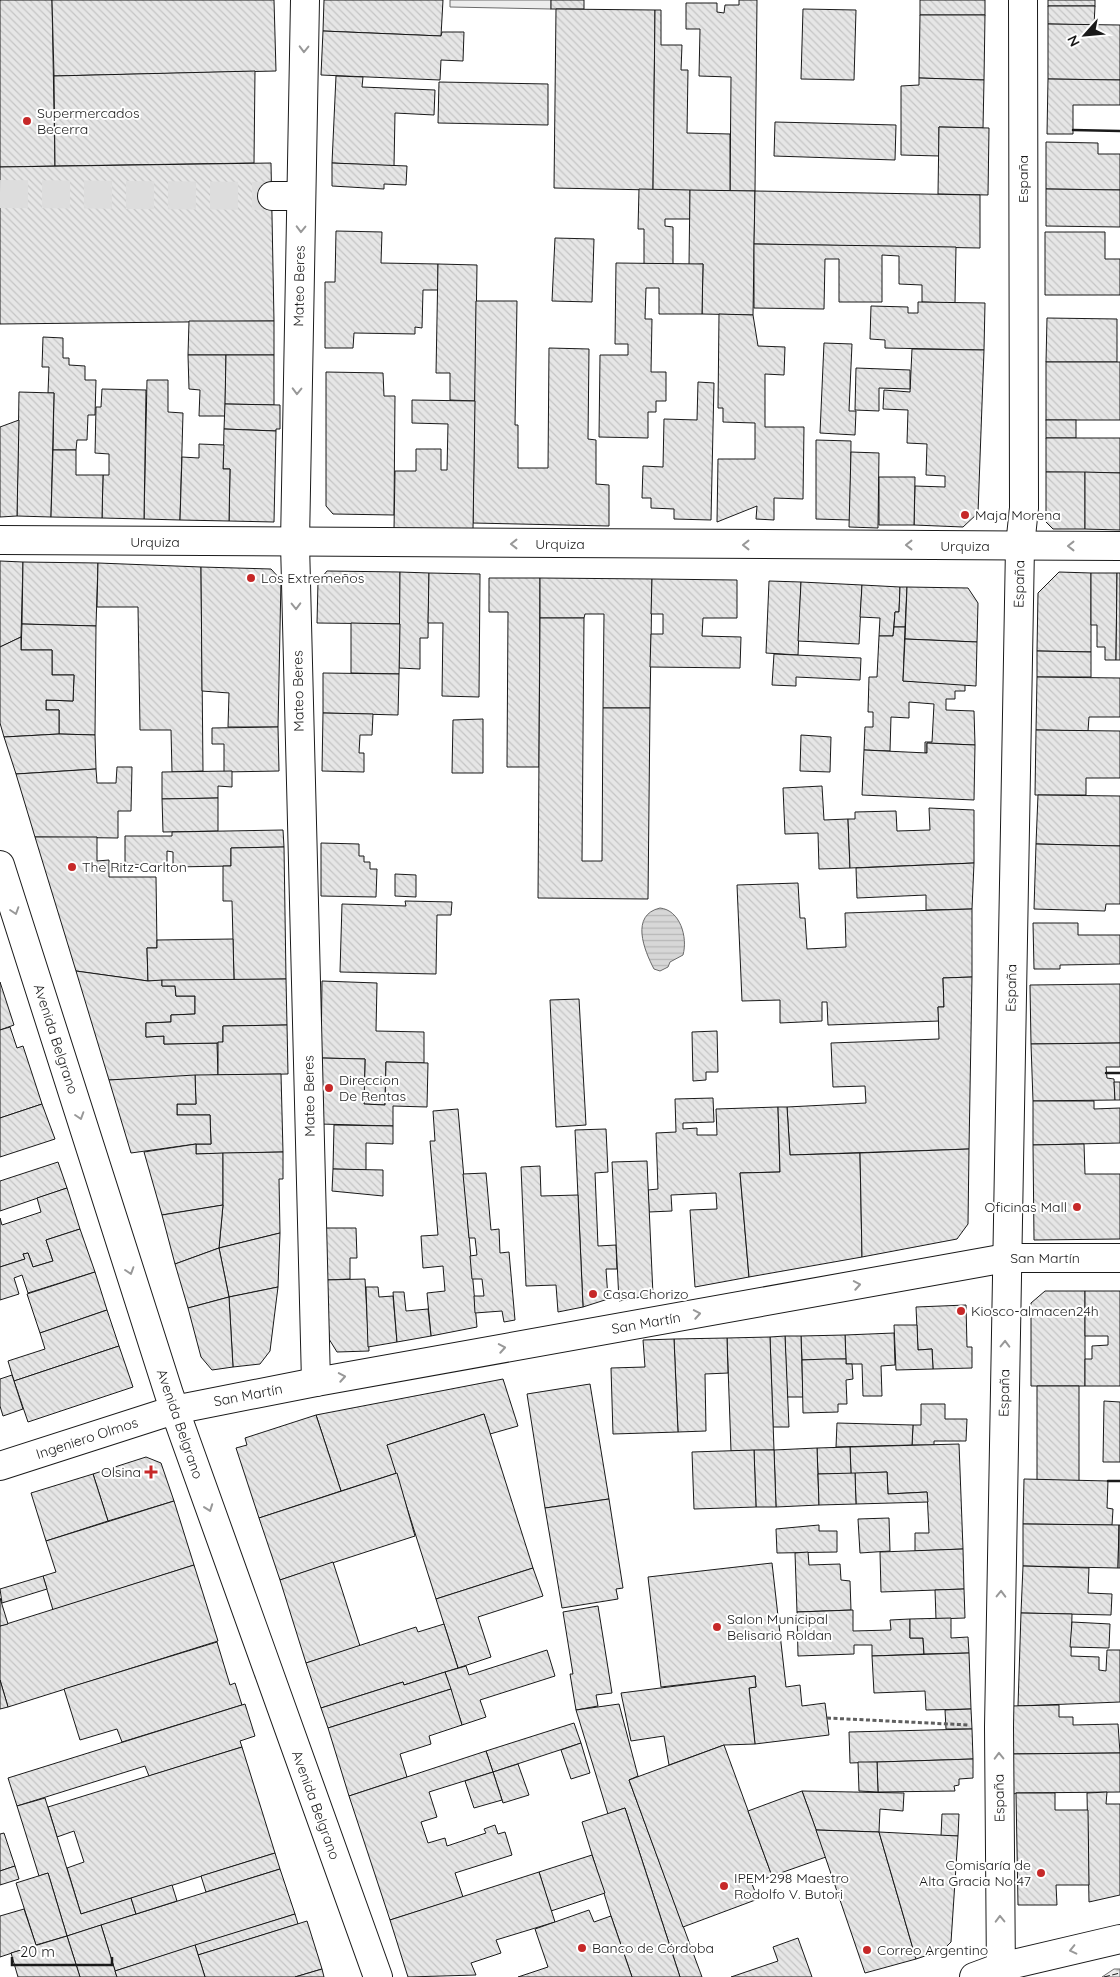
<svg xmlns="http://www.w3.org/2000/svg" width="1120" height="1977" viewBox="0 0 1120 1977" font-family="Quicksand,sans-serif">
	<defs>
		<pattern id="forest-firs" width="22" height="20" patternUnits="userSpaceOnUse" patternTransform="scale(1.25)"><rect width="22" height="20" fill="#ededed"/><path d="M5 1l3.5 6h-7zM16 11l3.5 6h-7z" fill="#cbcbcb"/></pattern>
		<pattern id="water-rules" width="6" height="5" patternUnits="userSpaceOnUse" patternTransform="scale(1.25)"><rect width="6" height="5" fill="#d7d7d7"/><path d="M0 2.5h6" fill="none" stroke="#b8b8b8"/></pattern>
		<pattern id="building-back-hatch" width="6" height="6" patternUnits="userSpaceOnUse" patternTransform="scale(1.25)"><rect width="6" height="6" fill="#e6e6e6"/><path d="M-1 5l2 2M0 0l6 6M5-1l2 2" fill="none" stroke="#c5c5c5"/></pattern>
	</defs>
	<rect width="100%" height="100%" fill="#fff"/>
	<polygon fill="#ededed" stroke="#6a6a6a" points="450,0 551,0 551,9 450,7"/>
	<polygon fill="url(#forest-firs)" stroke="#6a6a6a" points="1114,1969 1120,1969 1120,1977 1102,1977"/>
	<path fill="url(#water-rules)" stroke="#6a6a6a" d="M 660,908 C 680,910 688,937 683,955 L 670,962 L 668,967 L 660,971 L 654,969 C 644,950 630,915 660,908 Z"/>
	<g fill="url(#building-back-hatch)" stroke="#1a1a1a">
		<polygon points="0,0 52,0 55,166 0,167"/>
		<polygon points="52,0 274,0 276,71 54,76"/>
		<polygon points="324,0 443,0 441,36 323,31"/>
		<rect x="551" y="0" width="33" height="9"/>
		<polygon points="739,0 757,0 755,191 730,191 731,77 699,76 700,29 686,29 686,3 717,3 717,12 724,13 725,5 739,5"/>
		<rect x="920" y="0" width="65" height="15"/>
		<rect x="1048" y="0" width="47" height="6"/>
		<polygon points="1048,6 1095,6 1094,25 1048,24"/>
		<polygon points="556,9 655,10 653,190 554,188"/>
		<polygon points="803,9 856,10 854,80 801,79"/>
		<polygon points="655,10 661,10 661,45 682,45 681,70 688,70 687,133 730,134 730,191 653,190"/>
		<polygon points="920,15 985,15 984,80 919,78"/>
		<polygon points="1048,24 1120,25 1120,80 1048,79"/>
		<polygon points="323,31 441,36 442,32 464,32 463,61 441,60 440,80 321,75"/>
		<polygon points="255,71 254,163 55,166 54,76"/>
		<polygon points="336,76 363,77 362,87 435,90 434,115 395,113 394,166 332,163"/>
		<polygon points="919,78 984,80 983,128 939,127 939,156 901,155 901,86 919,85"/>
		<polygon points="1048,79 1120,80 1120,105 1073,105 1073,134 1047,134"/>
		<polygon points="439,82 548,84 548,125 438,123"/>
		<polygon points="775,122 896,125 895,160 774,156"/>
		<polygon points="939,127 989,128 988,195 938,194"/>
		<polygon points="1046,142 1098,143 1098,154 1120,154 1120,190 1046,189"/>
		<polygon points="271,163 274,321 0,324 0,167"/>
		<polygon points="332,163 407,166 406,185 384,184 384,189 332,186"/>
		<polygon points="639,189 690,190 690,219 665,219 665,226 673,227 673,264 644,264 644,229 638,229"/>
		<polygon points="1046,189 1120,190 1120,227 1046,226"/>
		<polygon points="690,190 755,191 753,315 702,314 703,264 689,265"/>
		<polygon points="755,191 980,195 980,248 754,244"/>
		<polygon points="336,231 382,232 381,263 438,264 438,290 423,290 422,328 415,327 415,334 354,333 353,348 325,348 325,282 335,282"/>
		<polygon points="1045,232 1105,232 1105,259 1120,259 1120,295 1045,295"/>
		<polygon points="555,238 594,239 592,302 552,301"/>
		<polygon points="754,244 956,247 955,303 922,302 922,285 899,284 899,256 882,255 882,302 839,302 839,259 825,259 824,309 754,308"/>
		<polygon points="616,263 703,264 702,314 659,314 659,288 646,288 645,319 652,319 651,372 666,372 666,401 656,401 656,412 648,412 648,438 599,437 600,355 628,355 628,344 615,344"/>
		<polygon points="438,264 477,265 475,401 450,400 450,373 436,373"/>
		<polygon points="476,301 517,301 515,425 518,425 518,468 548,468 549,348 589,349 588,439 596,440 596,484 609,485 609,526 473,523"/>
		<polygon points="918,302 985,303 984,350 885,348 885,340 870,339 871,306 908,307 908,313 918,313"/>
		<polygon points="719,314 753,315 758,346 785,347 784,375 765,374 765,427 804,427 803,499 774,498 774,520 756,519 757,506 717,522 718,459 755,459 755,423 723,422 723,408 718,408"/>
		<polygon points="1047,318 1117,319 1117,362 1046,362"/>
		<polygon points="189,321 274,321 274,355 188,355"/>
		<polygon points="43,337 63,338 63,358 69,358 69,365 85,366 85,380 96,380 95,415 88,415 87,440 77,440 76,450 53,450 54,393 48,393 49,367 42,367"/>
		<polygon points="824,343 852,344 849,411 856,411 855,435 820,433"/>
		<polygon points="912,349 984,350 978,513 963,527 914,525 915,486 945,487 945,476 926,475 927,444 907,443 908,410 883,409 884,390 910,392"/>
		<polygon points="188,355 226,355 225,416 199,416 200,390 189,389"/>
		<polygon points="226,355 274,355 274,405 225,404"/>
		<rect x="1046" y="362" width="74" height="58"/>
		<polygon points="856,368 910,370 910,389 879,388 879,411 855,410"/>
		<polygon points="326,372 383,373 384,396 395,396 394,515 333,514 326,506"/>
		<polygon points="147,380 168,380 168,412 183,413 180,520 144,519"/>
		<polygon points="698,382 714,383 711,520 674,519 674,509 651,508 651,498 642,498 643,466 663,467 664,419 697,420"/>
		<polygon points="102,389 146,390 144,519 102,518 103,475 109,475 109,454 95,453 96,407 101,407"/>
		<polygon points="19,392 54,393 51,517 17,516"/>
		<polygon points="412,400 475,401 473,530 394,529 395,471 416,471 416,449 441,449 441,470 447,470 448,424 412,423"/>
		<polygon points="225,404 280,405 280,429 276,429 276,431 224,429"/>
		<polygon points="19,420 17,516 0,517 0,427"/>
		<rect x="1046" y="420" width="30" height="18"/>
		<polygon points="224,429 276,431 274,522 229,521 230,469 223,469"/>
		<polygon points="1046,438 1120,438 1120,473 1046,472"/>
		<polygon points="816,440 851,441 850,520 816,519"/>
		<polygon points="199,444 224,445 223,469 230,469 229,521 180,520 182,457 199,458"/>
		<polygon points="53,450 76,450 76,475 103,475 102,518 51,517"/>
		<polygon points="851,452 879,453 878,528 849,527"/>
		<polygon points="1046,472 1085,472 1085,529 1053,529 1046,522"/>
		<polygon points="1085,472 1120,473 1120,530 1085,529"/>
		<polygon points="879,477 915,477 914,525 879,525"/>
		<polygon points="0,561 23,562 21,637 0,647"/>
		<polygon points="23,562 98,563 96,626 22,624"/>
		<polygon points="98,563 201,567 203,771 172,772 171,730 140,730 138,607 97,607"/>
		<polygon points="201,567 271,569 281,580 278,727 228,727 229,693 202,691"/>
		<polygon points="327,571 400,572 400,624 317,623 318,582"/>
		<polygon points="400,572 429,573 428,638 420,638 420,669 399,668"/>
		<polygon points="1059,572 1091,573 1091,652 1037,651 1038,593"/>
		<polygon points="429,573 480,574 479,697 442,696 443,623 428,623"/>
		<polygon points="1091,573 1117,573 1116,660 1105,660 1105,647 1097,647 1097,625 1091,625"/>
		<polygon points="1117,573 1120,573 1120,660 1116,660"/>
		<polygon points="489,578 540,578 539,767 507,767 508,612 489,612"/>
		<polygon points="540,578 652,579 650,708 603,708 604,614 585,614 584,618 540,618"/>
		<polygon points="652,579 737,580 737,618 703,618 702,636 741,637 740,668 650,667 651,634 663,634 663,614 651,614"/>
		<polygon points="769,581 801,582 798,655 766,653"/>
		<polygon points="801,582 862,585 859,644 798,641"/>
		<polygon points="862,585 900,587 899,612 895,612 893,636 879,636 880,618 860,617"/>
		<polygon points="900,587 907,587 905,627 894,627 895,612 899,612"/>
		<polygon points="907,587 968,588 978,603 977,642 905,639"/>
		<polygon points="540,618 584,618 582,861 602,861 603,708 650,708 648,899 538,898"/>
		<polygon points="351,623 400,624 399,674 351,673"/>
		<polygon points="22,624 96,626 95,735 59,734 59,710 46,710 46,700 73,701 74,675 52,675 52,650 21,650"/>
		<polygon points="894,627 905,627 903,681 965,684 965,691 955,691 955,699 946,699 946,710 974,711 975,745 927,743 927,753 925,753 925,742 932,742 934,704 909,702 909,718 891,717 890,751 864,750 865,727 873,727 873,712 868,712 869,677 877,677 879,636 893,636"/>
		<polygon points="21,637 21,650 52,650 52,675 74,675 73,701 46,700 46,710 59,710 59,734 4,737 0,723 0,647"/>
		<polygon points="905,639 977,642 976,686 903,681"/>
		<polygon points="1037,651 1091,652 1091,677 1037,677"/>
		<polygon points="774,654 861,658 860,680 796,677 796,686 772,685"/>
		<polygon points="323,673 399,674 398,715 323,713"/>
		<polygon points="1037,677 1120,678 1120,717 1089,717 1088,731 1036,730"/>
		<polygon points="323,713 373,714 372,735 360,735 359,753 364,753 364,772 322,771"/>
		<polygon points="483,719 483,773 452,773 453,720"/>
		<polygon points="278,727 279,771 224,772 224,744 212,744 212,728"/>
		<polygon points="1036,730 1120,731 1120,778 1086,778 1086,795 1035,795"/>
		<polygon points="59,734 95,735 96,769 16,774 4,737"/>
		<polygon points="801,735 831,737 830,772 800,771"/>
		<polygon points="927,743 975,745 974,800 862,795 864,750 927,753"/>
		<polygon points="117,767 132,767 131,811 118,811 118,838 35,837 16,774 96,769 97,783 116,783"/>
		<polygon points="232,771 232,787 218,786 218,798 162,799 162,772"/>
		<polygon points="822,786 824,820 848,819 850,868 819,869 818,833 785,834 783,788"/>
		<polygon points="1038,795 1120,796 1120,846 1036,844"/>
		<polygon points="218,798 218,831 163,832 162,799"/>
		<polygon points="929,808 974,810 974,863 850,868 848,819 855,819 855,812 896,811 897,831 930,830"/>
		<polygon points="283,830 284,847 231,848 231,866 173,867 173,852 167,851 167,865 125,865 125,836 172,836 172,832"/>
		<polygon points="35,837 97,837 97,861 109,860 109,877 156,877 157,948 147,948 148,981 76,971"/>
		<polygon points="321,843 359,844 359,856 364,856 364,862 370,862 370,869 377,869 376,897 321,896"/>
		<polygon points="1036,844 1120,846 1120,904 1106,904 1105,911 1034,909"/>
		<polygon points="284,847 286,979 234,980 232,901 223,901 223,866 231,866 231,848"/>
		<polygon points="974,863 972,909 926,910 926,895 857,898 856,868"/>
		<polygon points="395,874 416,875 416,897 395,896"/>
		<polygon points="798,883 800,918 805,918 807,949 846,947 845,913 972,909 972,977 943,978 944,1007 938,1007 939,1021 828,1025 827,1002 822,1002 822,1021 780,1023 780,1000 742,1001 737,885"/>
		<polygon points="405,901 452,902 451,915 437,915 436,974 340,972 342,904 406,906"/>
		<polygon points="1033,923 1078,923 1078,935 1120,935 1120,964 1060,965 1060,969 1034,969"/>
		<polygon points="233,939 234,980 148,981 147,948 157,948 157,940"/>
		<polygon points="76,971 148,981 162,980 162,986 175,986 176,996 195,996 195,1014 171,1015 171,1022 146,1023 146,1037 164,1036 164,1044 217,1043 218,1075 109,1080"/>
		<polygon points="972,977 969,1149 790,1155 787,1107 866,1103 865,1086 833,1087 831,1043 939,1039 938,1007 944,1007 943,978"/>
		<polygon points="286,979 287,1025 223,1026 223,1042 217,1043 164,1044 164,1036 146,1037 146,1023 171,1022 171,1015 195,1014 195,996 176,996 175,986 162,986 162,980"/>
		<polygon points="322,981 377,983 376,1031 424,1032 424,1063 386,1062 385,1105 364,1104 365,1059 321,1058"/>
		<polygon points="0,982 14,1025 0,1030"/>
		<polygon points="1120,984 1120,1043 1031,1044 1030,985"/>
		<polygon points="579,999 586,1125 556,1127 550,1000"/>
		<polygon points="287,1025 288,1074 218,1075 218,1042 223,1042 223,1026"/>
		<polygon points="10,1027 17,1048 23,1046 42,1104 0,1118 0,1030"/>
		<polygon points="717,1031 718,1072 706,1072 706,1080 693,1081 692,1032"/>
		<polygon points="1120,1043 1120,1067 1106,1067 1107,1078 1114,1079 1115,1100 1033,1101 1031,1044"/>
		<polygon points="321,1058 365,1059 364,1104 385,1105 386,1062 428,1063 427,1107 393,1106 393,1126 320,1124"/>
		<polygon points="281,1074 283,1152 196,1154 196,1144 211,1144 210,1115 177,1115 177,1104 196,1104 195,1075"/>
		<polygon points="195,1075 196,1104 177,1104 177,1115 210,1115 211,1144 196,1144 131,1153 109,1080"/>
		<polygon points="1114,1082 1120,1082 1120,1100 1115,1100"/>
		<polygon points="713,1098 714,1122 683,1123 683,1129 697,1128 697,1135 717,1135 716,1109 778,1107 780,1172 740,1173 749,1277 695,1287 690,1210 717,1209 716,1193 671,1195 672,1211 649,1212 648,1190 658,1189 656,1133 676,1132 675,1099"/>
		<polygon points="1033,1101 1094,1101 1094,1109 1120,1108 1120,1143 1033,1145"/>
		<polygon points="42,1104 55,1139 0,1157 0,1118"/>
		<polygon points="778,1107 787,1107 790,1155 860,1153 862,1257 749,1277 740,1173 780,1172"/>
		<polygon points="458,1109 477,1327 431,1336 427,1293 445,1291 443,1266 423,1268 421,1236 438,1235 430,1141 435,1141 433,1111"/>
		<polygon points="334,1125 393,1126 393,1144 366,1143 366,1170 333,1169"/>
		<polygon points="606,1129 608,1172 595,1173 598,1246 616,1245 617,1269 606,1269 608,1299 583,1307 575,1130"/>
		<polygon points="196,1144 196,1154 223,1153 223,1205 162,1215 144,1152"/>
		<polygon points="1084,1144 1085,1174 1120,1174 1120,1239 1034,1240 1033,1145"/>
		<polygon points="969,1149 968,1224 957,1239 862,1257 860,1153"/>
		<polygon points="283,1152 283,1179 279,1179 280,1233 219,1248 223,1205 223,1153"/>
		<polygon points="647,1161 653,1295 619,1301 612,1162"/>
		<polygon points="58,1162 67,1188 0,1211 0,1181"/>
		<polygon points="540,1166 541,1196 578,1195 583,1307 558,1312 556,1285 526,1286 521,1167"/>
		<polygon points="333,1169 383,1170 383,1196 332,1191"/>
		<polygon points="486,1173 491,1230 499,1229 500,1253 509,1252 515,1320 504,1322 502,1311 475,1313 474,1296 484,1296 482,1279 472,1279 470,1256 477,1255 475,1238 469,1238 463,1174"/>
		<polygon points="67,1188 80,1229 46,1240 53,1261 33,1267 28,1253 23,1254 25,1259 0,1267 0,1218 2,1225 41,1212 37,1198"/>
		<polygon points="223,1205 219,1248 175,1264 162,1215"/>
		<polygon points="325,1228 356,1228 357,1258 350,1258 350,1279 326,1280"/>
		<polygon points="80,1229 95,1272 28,1293 22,1275 14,1278 19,1294 0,1300 0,1267 25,1259 23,1254 28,1253 33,1267 53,1261 46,1240"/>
		<polygon points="280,1233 278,1287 229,1297 219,1248"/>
		<polygon points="219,1248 229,1297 188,1308 175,1264"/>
		<polygon points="95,1272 107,1310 40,1333 27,1294"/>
		<polygon points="365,1279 369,1351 337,1352 329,1339 326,1280"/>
		<polygon points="278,1287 270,1351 260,1364 233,1367 229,1297"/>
		<polygon points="366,1287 378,1287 379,1297 393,1296 397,1342 368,1347"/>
		<polygon points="1045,1291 1085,1291 1085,1386 1031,1386 1031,1303"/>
		<polygon points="1085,1291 1120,1291 1120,1386 1085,1386 1085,1359 1092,1359 1092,1346 1108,1345 1108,1336 1085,1336"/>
		<polygon points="393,1292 404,1292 406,1311 428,1309 431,1336 397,1342"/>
		<polygon points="229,1297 233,1367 212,1370 201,1357 188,1308"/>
		<polygon points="966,1305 967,1347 972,1347 972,1368 933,1369 932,1349 918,1350 916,1307"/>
		<polygon points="107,1310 119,1346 14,1381 8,1361 45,1349 40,1333"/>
		<polygon points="894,1325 917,1325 918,1350 932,1349 933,1369 896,1370"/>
		<polygon points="894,1333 895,1365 881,1366 882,1396 863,1396 862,1364 846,1364 845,1335"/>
		<polygon points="845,1335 846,1359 802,1360 801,1336"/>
		<polygon points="785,1336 801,1336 803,1397 787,1397"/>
		<polygon points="785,1336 789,1427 773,1427 770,1337"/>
		<polygon points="770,1337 774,1450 731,1451 727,1338"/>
		<polygon points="727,1338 728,1373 705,1374 706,1431 678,1432 674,1339"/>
		<polygon points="674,1339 678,1432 613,1434 611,1368 645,1367 643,1340"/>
		<polygon points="119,1346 133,1387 28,1422 14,1381"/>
		<polygon points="826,1359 846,1359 846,1364 852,1364 853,1379 846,1380 847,1404 838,1404 838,1412 803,1413 802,1360"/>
		<polygon points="12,1375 23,1409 3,1416 0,1406 0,1379"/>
		<polygon points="503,1379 518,1426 490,1434 484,1414 387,1445 397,1473 341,1491 316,1415"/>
		<polygon points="590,1384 609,1499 545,1508 527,1394"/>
		<polygon points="1037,1386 1079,1386 1079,1481 1037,1480"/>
		<polygon points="1104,1401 1120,1402 1120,1462 1103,1462"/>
		<polygon points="921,1404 945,1404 945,1419 967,1419 966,1441 934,1441 934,1445 912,1445 913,1425 921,1425"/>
		<polygon points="484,1414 533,1568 436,1599 387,1445"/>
		<polygon points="316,1415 341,1491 259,1518 236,1448 247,1445 245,1438"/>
		<polygon points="837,1423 913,1425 912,1445 836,1447"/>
		<polygon points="959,1444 963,1549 915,1551 915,1533 929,1533 927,1492 888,1494 887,1472 851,1474 850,1447"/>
		<polygon points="850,1447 851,1474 818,1474 817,1448"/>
		<polygon points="817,1448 819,1505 776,1507 774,1450"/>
		<polygon points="754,1450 774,1450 776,1507 756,1507"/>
		<polygon points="754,1450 756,1507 694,1509 692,1452"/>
		<polygon points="146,1457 161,1463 174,1501 108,1521 93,1474"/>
		<polygon points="887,1472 888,1494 927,1492 928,1502 856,1504 855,1473"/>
		<polygon points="397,1473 415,1536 280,1580 259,1518"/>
		<polygon points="855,1473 856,1504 819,1505 818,1474"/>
		<polygon points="93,1474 108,1521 46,1541 31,1493"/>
		<polygon points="1024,1479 1108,1481 1107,1508 1113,1509 1112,1525 1023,1524"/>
		<polygon points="609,1499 623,1588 616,1589 618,1599 562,1608 545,1508"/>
		<polygon points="174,1501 194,1565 53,1610 43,1576 56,1572 46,1541"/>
		<polygon points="889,1518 890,1551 860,1553 858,1519"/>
		<polygon points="1023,1524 1119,1525 1118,1568 1023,1566"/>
		<polygon points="819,1525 819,1531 837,1531 837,1552 777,1553 776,1529"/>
		<polygon points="1119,1525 1120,1525 1120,1568 1118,1568"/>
		<polygon points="963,1549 964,1589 881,1592 880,1552"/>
		<polygon points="808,1552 809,1565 840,1564 841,1580 850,1581 851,1610 797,1612 795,1553"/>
		<polygon points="333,1562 360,1646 306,1663 280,1580"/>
		<polygon points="772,1563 786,1687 800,1685 802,1706 825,1703 829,1735 755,1744 749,1688 756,1687 755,1676 661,1687 648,1577"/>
		<polygon points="194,1565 218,1641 8,1707 0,1680 0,1626"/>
		<polygon points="1023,1566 1089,1568 1088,1593 1112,1594 1111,1615 1021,1613"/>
		<polygon points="533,1568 543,1596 478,1617 491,1657 458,1668 436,1599"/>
		<polygon points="43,1576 47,1589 2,1603 0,1589"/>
		<polygon points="964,1589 965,1618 936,1619 935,1590"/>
		<polygon points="0,1598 8,1624 0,1626"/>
		<polygon points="598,1606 612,1693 596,1695 598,1706 576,1710 570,1674 573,1674 563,1612"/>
		<polygon points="853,1610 853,1631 891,1630 890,1620 910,1619 910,1638 923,1638 924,1654 872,1656 872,1645 854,1645 854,1654 798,1656 797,1612"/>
		<polygon points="1021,1613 1072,1614 1071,1656 1099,1657 1099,1670 1106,1671 1107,1650 1120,1650 1120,1702 1018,1706"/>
		<polygon points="951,1618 951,1638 968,1637 969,1653 924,1654 923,1638 910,1638 910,1619"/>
		<polygon points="1072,1622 1110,1624 1109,1648 1070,1647"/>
		<polygon points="444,1624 458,1668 404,1685 403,1682 321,1708 306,1663 416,1627 418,1632"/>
		<polygon points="217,1642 230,1685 235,1683 242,1705 122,1742 117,1729 80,1740 64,1689"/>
		<polygon points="547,1650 555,1676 480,1700 486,1717 462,1725 445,1672 466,1666 469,1675"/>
		<polygon points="969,1653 971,1709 926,1710 925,1691 874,1693 872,1656"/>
		<polygon points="445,1672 451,1689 328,1728 321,1708 403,1682 404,1685"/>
		<polygon points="755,1676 756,1687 749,1688 755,1744 724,1745 669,1765 664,1736 631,1741 621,1693"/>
		<polygon points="0,1680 8,1707 0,1709"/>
		<polygon points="451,1689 462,1725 429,1736 431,1744 400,1754 407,1777 349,1796 328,1728"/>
		<polygon points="245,1704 255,1736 240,1741 242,1747 149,1776 145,1766 17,1806 8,1778"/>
		<polygon points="619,1704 638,1776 629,1780 702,1977 680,1977 625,1808 608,1814 576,1710"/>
		<polygon points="1059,1705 1059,1717 1073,1717 1073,1725 1118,1724 1120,1753 1011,1754 1010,1706"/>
		<polygon points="971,1709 972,1729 946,1729 945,1710"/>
		<polygon points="574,1723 581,1743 493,1772 486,1751"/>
		<polygon points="972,1729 973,1759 850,1763 849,1732"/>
		<polygon points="581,1743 590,1773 571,1779 561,1750"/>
		<polygon points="724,1745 772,1876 752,1884 758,1899 683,1927 629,1780"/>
		<polygon points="242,1747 275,1853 81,1914 67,1868 84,1862 74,1831 57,1837 48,1807"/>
		<polygon points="486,1751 493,1772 429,1792 437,1817 421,1822 428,1843 445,1838 447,1846 486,1833 484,1829 495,1825 498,1834 505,1832 512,1855 455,1873 463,1897 390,1920 349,1796"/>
		<polygon points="1120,1753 1120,1792 1016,1793 1012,1795 1011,1754"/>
		<polygon points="973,1759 973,1778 959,1779 959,1785 954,1786 955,1791 878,1792 877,1762"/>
		<polygon points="858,1762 877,1762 878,1792 859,1791"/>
		<polygon points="518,1764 529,1795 503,1803 493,1772"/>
		<polygon points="493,1772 502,1800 474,1808 465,1781"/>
		<polygon points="802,1791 904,1793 903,1811 880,1809 879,1832 816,1830"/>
		<polygon points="802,1791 826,1857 772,1876 748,1811"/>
		<polygon points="1107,1792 1106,1804 1120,1804 1120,1895 1089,1902 1087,1793"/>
		<polygon points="1016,1793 1055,1793 1055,1810 1088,1810 1089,1885 1056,1885 1057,1905 1018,1905"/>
		<polygon points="45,1798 81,1914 131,1898 136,1914 67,1936 48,1873 39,1876 17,1806"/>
		<polygon points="625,1808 680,1977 632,1977 611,1916 582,1822"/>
		<polygon points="942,1814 959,1814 958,1836 941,1836"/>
		<polygon points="816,1830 879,1832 916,1959 865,1973"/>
		<polygon points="879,1832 958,1836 951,1942 943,1950 916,1959"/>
		<polygon points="4,1833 15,1866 0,1871 0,1834"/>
		<polygon points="275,1853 280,1869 206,1892 201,1876"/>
		<polygon points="592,1855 605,1893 551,1911 539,1872"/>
		<polygon points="15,1866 19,1879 0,1885 0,1871"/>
		<polygon points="280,1869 295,1914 115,1971 101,1925"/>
		<polygon points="539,1872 555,1922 496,1940 501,1953 471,1963 476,1975 408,1977 390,1920"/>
		<polygon points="48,1873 67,1936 36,1945 16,1883"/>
		<polygon points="172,1885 177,1901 136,1914 131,1898"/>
		<polygon points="24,1909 36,1945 0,1957 0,1916"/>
		<polygon points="589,1910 594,1922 611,1916 632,1977 518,1977 548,1967 535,1929"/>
		<polygon points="295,1914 298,1924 198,1955 195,1945"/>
		<polygon points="307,1921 322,1969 295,1977 205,1977 198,1955"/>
		<polygon points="101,1925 117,1977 80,1977 67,1936"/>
		<polygon points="67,1936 80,1977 18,1977 11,1953"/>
		<polygon points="798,1938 812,1977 731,1977 778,1961 773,1947"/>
		<polygon points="195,1945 205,1977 117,1977 115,1971"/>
		<polygon points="322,1969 324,1977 295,1977"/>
	</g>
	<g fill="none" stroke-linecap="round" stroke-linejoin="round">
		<polyline stroke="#ddd" stroke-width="28" stroke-dasharray="28 14" stroke-linecap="butt" points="0,194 272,196"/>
		<g stroke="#1a1a1a" stroke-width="30">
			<g id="minor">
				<polyline points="305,0 295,543 316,1382"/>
				<polyline points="272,196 301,196"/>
				<polyline points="0,540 1120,546"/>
				<polyline points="0,865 169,1394 378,1977"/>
				<polyline points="0,1466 174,1410 316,1382 1006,1258 1120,1258"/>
				<polyline points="974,1977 1001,1967 1120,1939"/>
				<polyline points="1001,1977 999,1727 1020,546 1024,508 1023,0"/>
			</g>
		</g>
		<polyline stroke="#5f5f5f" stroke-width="3" stroke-dasharray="4 2.5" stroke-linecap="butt" points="827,1718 969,1725"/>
		<use href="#minor" stroke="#fff" stroke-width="28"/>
		<polyline stroke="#1a1a1a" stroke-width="1" stroke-dasharray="6 2.5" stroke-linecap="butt" points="1104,1977 1120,1973"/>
		<g stroke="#1a1a1a" stroke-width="2.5">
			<polyline points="1073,130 1120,131"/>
			<polyline points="1106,1073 1120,1073"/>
			<polyline points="1108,1481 1120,1481"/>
		</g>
	</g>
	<defs><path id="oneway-chevron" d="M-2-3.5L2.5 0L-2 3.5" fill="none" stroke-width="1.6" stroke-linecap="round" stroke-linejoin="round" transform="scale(1.25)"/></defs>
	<g stroke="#989898">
		<use href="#oneway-chevron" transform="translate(304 49) rotate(91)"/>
		<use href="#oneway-chevron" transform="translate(301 229) rotate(91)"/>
		<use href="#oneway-chevron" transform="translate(297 391) rotate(91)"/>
		<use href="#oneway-chevron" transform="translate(514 544) rotate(-180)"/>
		<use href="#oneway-chevron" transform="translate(746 545) rotate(-180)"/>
		<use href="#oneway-chevron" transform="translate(909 545) rotate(-180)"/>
		<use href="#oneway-chevron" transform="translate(1071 546) rotate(180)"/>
		<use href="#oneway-chevron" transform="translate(296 606) rotate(89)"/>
		<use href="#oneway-chevron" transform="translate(15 911) rotate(72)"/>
		<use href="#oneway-chevron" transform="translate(80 1116) rotate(72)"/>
		<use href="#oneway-chevron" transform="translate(130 1271) rotate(72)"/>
		<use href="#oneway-chevron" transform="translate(857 1285) rotate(-10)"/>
		<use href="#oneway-chevron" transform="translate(697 1314) rotate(-10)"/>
		<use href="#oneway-chevron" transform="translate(1005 1344) rotate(-89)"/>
		<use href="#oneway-chevron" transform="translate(502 1348) rotate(-10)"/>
		<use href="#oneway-chevron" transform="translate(342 1377) rotate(-10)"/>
		<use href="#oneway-chevron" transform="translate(209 1508) rotate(70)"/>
		<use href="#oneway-chevron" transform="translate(1001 1594) rotate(-89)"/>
		<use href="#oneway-chevron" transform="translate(999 1756) rotate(-91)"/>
		<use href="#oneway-chevron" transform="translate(1000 1919) rotate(-91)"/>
		<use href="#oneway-chevron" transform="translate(1073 1950) rotate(167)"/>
	</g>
	<g fill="#c62828" stroke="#fff" stroke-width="2">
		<circle cx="27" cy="121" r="5"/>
		<circle cx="965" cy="515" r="5"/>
		<circle cx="251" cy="578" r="5"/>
		<circle cx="72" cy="867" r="5"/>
		<circle cx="329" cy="1088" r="5"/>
		<circle cx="1077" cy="1207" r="5"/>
		<circle cx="593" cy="1294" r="5"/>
		<circle cx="961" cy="1311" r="5"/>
		<path d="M148.5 1464.5h5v5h5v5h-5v5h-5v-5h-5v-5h5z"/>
		<circle cx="717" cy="1627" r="5"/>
		<circle cx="1041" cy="1873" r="5"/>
		<circle cx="724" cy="1886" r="5"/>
		<circle cx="582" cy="1948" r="5"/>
		<circle cx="867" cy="1950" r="5"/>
	</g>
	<g text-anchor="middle" stroke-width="4" stroke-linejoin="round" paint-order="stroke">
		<g font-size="14" fill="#1a1a1a" stroke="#fff" text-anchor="start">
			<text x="37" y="118">Supermercados<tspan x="37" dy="16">Becerra</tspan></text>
			<text x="975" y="520">Maja Morena</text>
			<text x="261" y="583">Los Extremeños</text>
			<text x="82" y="872">The Ritz-Carlton</text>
			<text x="339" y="1085">Direccion<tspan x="339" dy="16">De Rentas</tspan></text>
			<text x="1067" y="1212" text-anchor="end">Oficinas Mall</text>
			<text x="603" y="1299">Casa Chorizo</text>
			<text x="971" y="1316">Kiosco-almacen24h</text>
			<text x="141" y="1477" text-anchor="end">Olsina</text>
			<text x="727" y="1624">Salon Municipal<tspan x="727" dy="16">Belisario Roldan</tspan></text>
			<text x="1031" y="1870" text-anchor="end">Comisaría de<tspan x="1031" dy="16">Alta Gracia No 47</tspan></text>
			<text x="734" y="1883">IPEM 298 Maestro<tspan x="734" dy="16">Rodolfo V. Butori</tspan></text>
			<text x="592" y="1953">Banco de Córdoba</text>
			<text x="877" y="1955">Correo Argentino</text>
		</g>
		<g font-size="14" fill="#1a1a1a" stroke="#fff">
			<text transform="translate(1023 179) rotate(-90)" y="5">España</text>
			<text transform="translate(299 286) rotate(-89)" y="5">Mateo Beres</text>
			<text x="155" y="547">Urquiza</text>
			<text x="560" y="549">Urquiza</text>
			<text x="965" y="551">Urquiza</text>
			<text transform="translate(1019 584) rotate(-89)" y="5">España</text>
			<text transform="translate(298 691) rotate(-91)" y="5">Mateo Beres</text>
			<text transform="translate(1011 988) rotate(-89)" y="5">España</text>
			<text transform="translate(56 1039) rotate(72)" y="5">Avenida Belgrano</text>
			<text transform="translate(309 1096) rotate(-91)" y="5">Mateo Beres</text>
			<text x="1045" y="1263">San Martín</text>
			<text transform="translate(646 1323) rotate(-10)" y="5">San Martín</text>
			<text transform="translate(1004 1393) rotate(-89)" y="5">España</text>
			<text transform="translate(248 1395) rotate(-11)" y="5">San Martín</text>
			<text transform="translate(180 1424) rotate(71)" y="5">Avenida Belgrano</text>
			<text transform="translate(87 1438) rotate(-18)" y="5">Ingeniero Olmos</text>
			<text transform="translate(999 1798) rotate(-91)" y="5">España</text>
			<text transform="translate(316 1805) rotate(70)" y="5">Avenida Belgrano</text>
		</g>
	</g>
	<g transform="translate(1085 35) rotate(243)" stroke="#ffffff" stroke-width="4" paint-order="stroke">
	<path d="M0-4L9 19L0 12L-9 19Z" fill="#1a1a1a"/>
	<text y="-8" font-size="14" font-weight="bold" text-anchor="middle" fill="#1a1a1a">N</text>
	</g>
	<path d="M12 1957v8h100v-8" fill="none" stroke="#1a1a1a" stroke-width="2.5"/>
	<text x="20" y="1957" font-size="15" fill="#1a1a1a" stroke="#ffffff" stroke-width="4" paint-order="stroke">20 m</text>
</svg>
